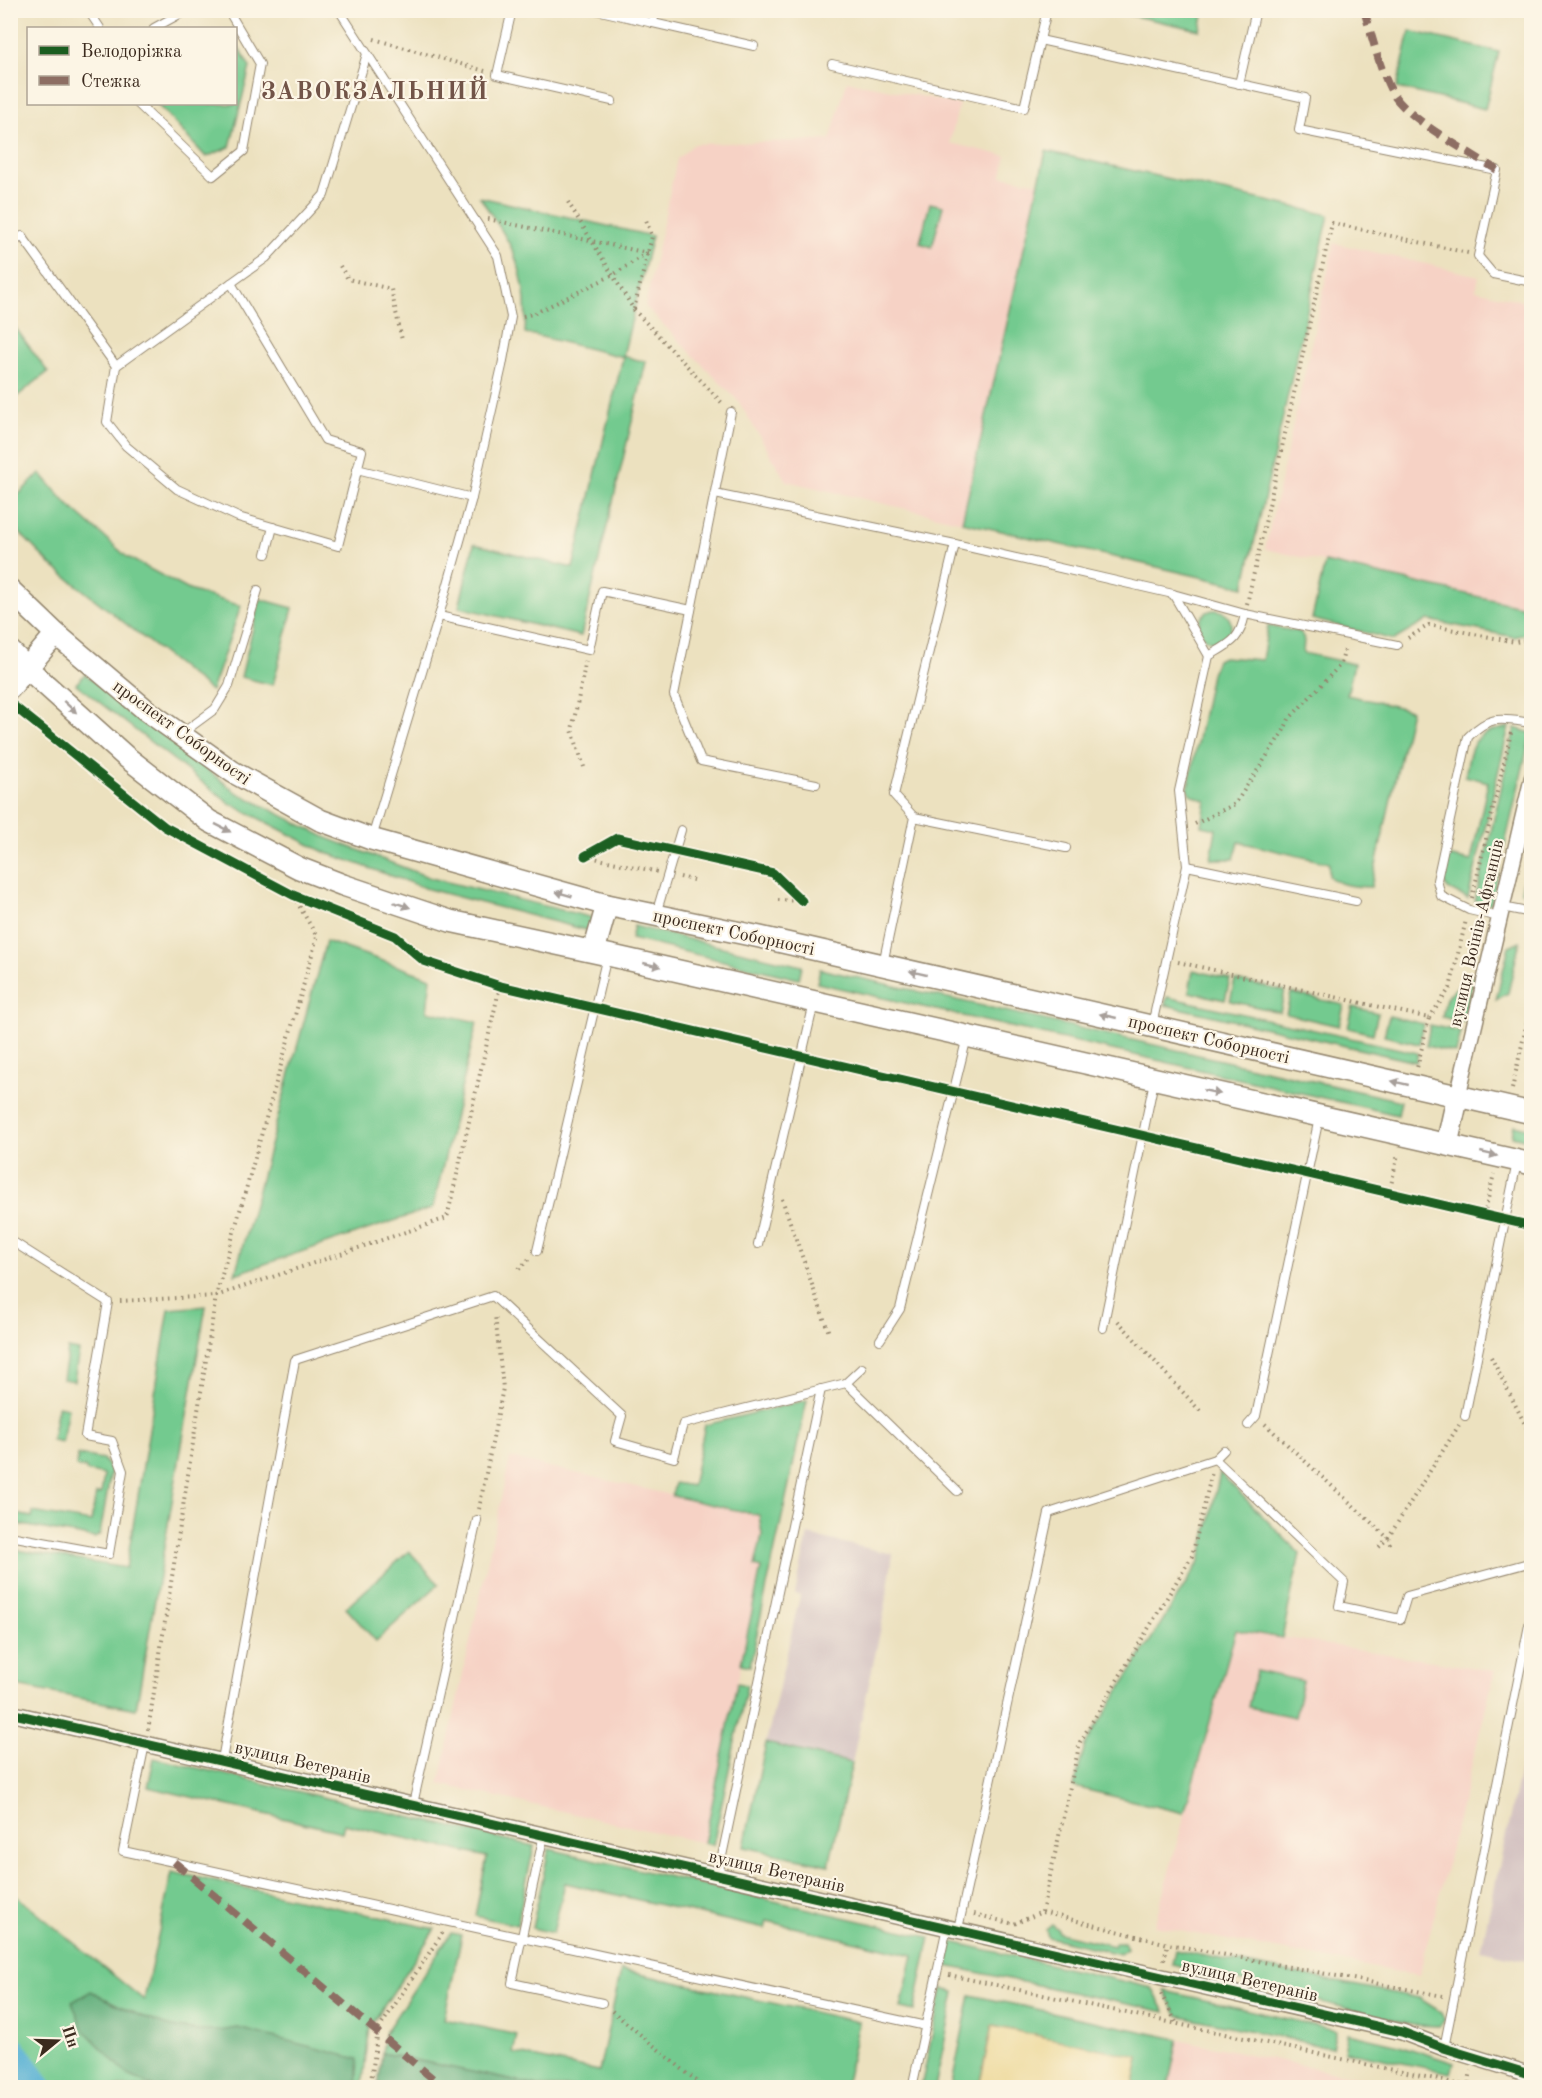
<svg xmlns="http://www.w3.org/2000/svg" width="1542" height="2098" viewBox="0 0 1542 2098" font-family="'Old Standard TT',serif">
	<rect width="100%" height="100%" fill="#fcf5e5"/>
	<filter id="ink" filterUnits="userSpaceOnUse"><feTurbulence type="fractalNoise" baseFrequency=".0167" numOctaves="2"/><feDisplacementMap in="SourceGraphic" scale="12" xChannelSelector="R" yChannelSelector="G"/><feConvolveMatrix kernelMatrix="1 2 1 2 8 2 1 2 1" color-interpolation-filters="sRGB"/></filter>
	<filter id="wash" filterUnits="userSpaceOnUse"><feTurbulence type="fractalNoise" baseFrequency=".008" numOctaves="4" result="noise"/><feDisplacementMap in="SourceGraphic" scale="24" xChannelSelector="R" yChannelSelector="G"/><feGaussianBlur stdDeviation="1.35" result="paint"/><feColorMatrix in="noise" values="0 0 0 0 0 0 0 0 0 0 0 0 0 0 0 0 0 1.4 0 .05"/><feComposite in="paint" operator="in"/></filter>
	<g filter="url(#wash)">
		<rect width="100%" height="100%" fill="#ece1bf"/>
		<g fill="#f6d2c5">
			<polygon points="847,81 959,104 950,143 1006,156 1002,176 1039,183 1046,151 1329,215 1244,587 786,481 739,402 645,306 677,159 694,144 830,140"/>
			<polygon points="1334,243 1479,276 1476,290 1531,303 1531,601 1524,607 1265,549"/>
			<polygon points="510,1458 759,1515 762,1535 755,1566 761,1568 704,1843 439,1784"/>
			<polygon points="1236,1630 1495,1671 1419,1976 1154,1926"/>
			<polygon points="970,1995 1405,2087 951,2088"/>
		</g>
		<g fill="#d1bfbf">
			<polygon points="808,1535 893,1554 884,1613 852,1763 766,1743 800,1596 795,1594"/>
			<polygon points="1531,1719 1532,1961 1531,1961 1481,1950"/>
		</g>
		<g fill="#73ca8f" stroke="#577a56" stroke-width="1.5">
			<polygon points="1111,11 1204,10 1204,11 1200,30"/>
			<polygon points="1410,31 1499,52 1485,109 1397,88"/>
			<polygon points="236,43 250,67 230,147 206,157 157,104 236,104"/>
			<polygon points="1046,151 1329,215 1244,587 962,522"/>
			<path d="M 480,197 L 652,236 L 623,356 L 646,362 L 581,636 L 459,607 L 474,544 L 573,568 L 623,357 L 525,333 C 527,307 524,278 514,254 C 506,234 491,215 480,197 Z"/>
			<polygon points="930,203 943,206 932,247 920,243"/>
			<polygon points="11,322 48,372 11,401"/>
			<polygon points="40,473 67,504 127,557 189,590 241,606 211,691 50,564 11,524 11,502"/>
			<polygon points="1325,562 1524,607 1531,601 1531,633 1514,637 1428,620 1394,640 1312,619"/>
			<polygon points="260,599 293,608 273,685 241,677"/>
			<circle cx="1215" cy="626" r="16"/>
			<path d="M 1268,626 L 1300,632 L 1304,639 L 1303,653 L 1354,664 L 1347,695 L 1411,710 L 1371,887 C 1358,887 1338,886 1329,876 L 1329,863 L 1239,842 L 1234,859 L 1211,859 L 1216,829 L 1202,826 L 1206,801 L 1190,794 L 1188,789 L 1211,674 L 1217,660 L 1223,657 L 1262,660 Z"/>
			<polygon points="85,674 236,792 327,838 431,878 594,918 590,931 428,889 324,852 229,803 76,684"/>
			<path d="M 1509,727 L 1468,899 L 1448,889 L 1442,880 L 1447,856 L 1471,861 L 1488,782 L 1465,776 C 1472,742 1472,734 1509,727 Z"/>
			<polygon points="1515,728 1531,733 1491,904 1475,901"/>
			<polygon points="1531,847 1531,894 1521,891"/>
			<polygon points="634,926 802,966 799,979 631,939"/>
			<polygon points="326,941 431,978 427,1011 477,1022 433,1208 235,1274"/>
			<polygon points="1520,941 1508,993 1496,1000 1509,946"/>
			<polygon points="820,969 1401,1101 1398,1115 817,983"/>
			<polygon points="1193,970 1230,979 1225,1000 1189,992"/>
			<polygon points="1468,976 1474,977 1463,1022 1442,1017 1446,998"/>
			<polygon points="1235,980 1285,991 1280,1012 1230,1001"/>
			<polygon points="1291,993 1344,1005 1339,1026 1286,1014"/>
			<polygon points="1167,997 1418,1053 1416,1062 1165,1005"/>
			<polygon points="1353,1007 1378,1013 1373,1034 1348,1028"/>
			<polygon points="1389,1016 1424,1024 1419,1044 1384,1036"/>
			<polygon points="1430,1025 1461,1032 1456,1053 1426,1046"/>
			<polygon points="1514,1125 1531,1129 1531,1141 1512,1136"/>
			<polygon points="206,1306 136,1709 11,1685 11,1549 126,1568 169,1309"/>
			<polygon points="68,1349 79,1351 74,1381 63,1379"/>
			<polygon points="807,1400 750,1666 741,1664 761,1568 755,1566 762,1535 759,1515 672,1496 675,1483 692,1486 705,1425"/>
			<polygon points="58,1406 68,1408 62,1442 52,1440"/>
			<polygon points="78,1455 103,1459 111,1471 100,1534 95,1538 11,1523 11,1513 32,1517 33,1512 91,1522 96,1494 101,1494 104,1475 86,1471 86,1468 76,1467"/>
			<polygon points="1220,1473 1300,1554 1282,1638 1236,1630 1184,1813 1074,1787 1085,1745 1200,1561"/>
			<polygon points="409,1551 439,1584 376,1641 346,1608"/>
			<polygon points="1256,1671 1303,1681 1295,1717 1248,1707"/>
			<polygon points="737,1683 747,1685 713,1845 704,1843"/>
			<polygon points="766,1743 852,1763 829,1865 744,1847"/>
			<polygon points="154,1758 534,1846 517,1925 475,1916 487,1857 344,1824 342,1832 148,1787"/>
			<polygon points="549,1849 930,1937 914,2011 901,2008 913,1955 767,1921 765,1929 565,1883 553,1933 532,1928"/>
			<polygon points="172,1872 435,1929 370,2027 362,2087 11,2087 10,1891 144,2000"/>
			<polygon points="1052,1924 1058,1929 1059,1933 1114,1946 1116,1942 1124,1942 1127,1949 1120,1954 1048,1937 1046,1929"/>
			<polygon points="451,1933 462,1935 444,2019 517,2035 513,2053 599,2071 621,1970 859,2022 845,2087 542,2087 382,2053 385,2033"/>
			<polygon points="952,1942 1152,1988 1165,2012 947,1966"/>
			<polygon points="1175,1950 1419,1998 1441,2012 1445,2020 1438,2026 1412,2025 1172,1964"/>
			<polygon points="942,1989 955,1992 935,2087 921,2087"/>
			<polygon points="1165,1991 1336,2030 1332,2048 1177,2015"/>
			<polygon points="970,1995 1178,2039 1168,2087 1133,2087 1139,2058 992,2026 979,2087 951,2088"/>
			<polygon points="1348,2033 1399,2045 1454,2063 1451,2073 1344,2051"/>
		</g>
		<g fill="#5eae7a" stroke="#4c6c4c" stroke-width="1.5">
			<path d="M 91,1991 C 141,2017 180,2040 238,2028 L 358,2059 L 356,2087 L 154,2087 L 128,2075 L 83,2029 L 72,2002 Z"/>
			<polygon points="382,2053 542,2087 378,2087"/>
		</g>
		<polygon fill="#eeda9e" stroke="#94825e" stroke-width="1.5" points="992,2026 1139,2057 1133,2087 979,2087"/>
		<g fill="none" stroke-linecap="round" stroke-linejoin="round">
			<polyline stroke="#57b1d4" stroke-width="34" points="10,2052 35,2088"/>
		</g>
	</g>
	<g filter="url(#ink)">
		<g fill="none" stroke-linecap="round" stroke-linejoin="round">
			<g stroke="#94866e" stroke-width="10">
				<g id="lane">
					<polyline points="88,10 100,28"/>
					<polyline points="339,10 498,256 511,317 502,366 472,498 439,616 372,838"/>
					<polyline points="512,10 497,75 612,101"/>
					<polyline points="596,10 653,23 655,10"/>
					<polyline points="653,23 754,46"/>
					<polyline points="154,28 187,10"/>
					<polyline points="1040,40 1305,98 1299,130 1497,170 1478,256 1493,274 1532,282"/>
					<polyline points="832,64 1024,108 1047,10"/>
					<polyline points="1239,84 1256,10"/>
					<polyline points="138,104 213,176 244,151 260,64 228,10"/>
					<polyline points="10,245 22,236 116,366 231,283"/>
					<polyline points="116,366 107,422 126,446 177,489 238,517 338,546 362,451 325,440 231,283 266,258 324,195 367,54"/>
					<polyline points="731,412 674,695 701,761 816,784"/>
					<polyline points="357,469 472,498"/>
					<polyline points="715,494 955,544 1173,594 1245,614 1397,645"/>
					<polyline points="266,554 273,527"/>
					<polyline points="1173,594 1209,656"/>
					<polyline points="439,616 589,650 602,591 691,610"/>
					<polyline points="181,734 215,709 229,686 258,590"/>
					<polyline points="914,817 1066,848"/>
					<polyline points="1187,866 1356,901"/>
					<polyline points="1502,907 1532,913"/>
					<polyline points="656,914 681,830"/>
					<path d="M 1499,917 L 1469,910 L 1441,896 L 1437,880 L 1468,737 C 1490,714 1502,719 1532,723"/>
					<polyline points="883,964 914,817 894,795 955,544"/>
					<path d="M 1152,1025 L 1187,866 L 1179,791 L 1209,656 C 1231,643 1240,640 1245,614"/>
					<polyline points="10,1240 108,1302 85,1436 112,1441 123,1471 109,1554 10,1536"/>
					<polyline points="758,1244 814,1003"/>
					<polyline points="537,1251 607,956"/>
					<polyline points="1103,1328 1154,1081"/>
					<polyline points="880,1340 900,1309 967,1037"/>
					<polyline points="846,1383 862,1368"/>
					<polyline points="1465,1416 1517,1162"/>
					<polyline points="1248,1425 1256,1416 1319,1118"/>
					<polyline points="1215,1459 1344,1582 1339,1606 1400,1619 1407,1596 1532,1562"/>
					<polyline points="145,1744 123,1851 926,2026"/>
					<polyline points="222,1760 295,1360 493,1296 622,1416 615,1441 674,1458 683,1424 846,1383 957,1491"/>
					<polyline points="413,1804 477,1520"/>
					<polyline points="544,1834 512,1983 602,2003"/>
					<polyline points="718,1875 821,1389"/>
					<polyline points="958,1929 1049,1513 1215,1459 1224,1450"/>
					<polyline points="1444,2048 1532,1610"/>
					<polyline points="912,2088 947,1927"/>
				</g>
			</g>
			<g stroke="#94866e" stroke-width="18">
				<g id="street">
					<polyline points="1458,1095 1532,779"/>
					<polyline points="10,1713 1402,2032 1444,2048 1532,2075"/>
				</g>
			</g>
			<g stroke="#94866e" stroke-width="24">
				<g id="secondary">
					<polyline points="10,590 56,634 146,710 233,772 320,820 371,839 607,905 760,937 1532,1113"/>
					<polyline points="10,651 27,668 125,756 209,821 299,868 343,885 450,921 608,955 1532,1164"/>
					<polyline points="10,688 56,634"/>
					<polyline points="594,951 607,905"/>
					<polyline points="1447,1144 1458,1095"/>
				</g>
			</g>
			<g stroke="#94866e" stroke-width="4" stroke-dasharray="1.5 4.5" stroke-linecap="butt">
				<polyline points="374,39 485,71"/>
				<polyline points="568,202 634,310 724,405"/>
				<polyline points="488,219 648,253"/>
				<polyline points="340,266 348,279 391,289 402,340"/>
				<polyline points="634,309 652,236 646,220"/>
				<polyline points="523,316 533,314 613,275 647,253"/>
				<polyline points="1247,604 1332,223 1468,253"/>
				<polyline points="1408,638 1429,625 1515,642 1532,639"/>
				<polyline points="584,767 572,730 586,660"/>
				<polyline points="1195,824 1235,804 1284,730 1289,719 1341,664 1345,647"/>
				<polyline points="585,856 658,872"/>
				<polyline points="680,877 693,880"/>
				<polyline points="1472,898 1511,733"/>
				<polyline points="778,900 802,901"/>
				<polyline points="1178,962 1429,1018 1417,1068"/>
				<polyline points="1429,1018 1450,988 1466,920"/>
				<polyline points="1512,1089 1532,1000"/>
				<polyline points="1389,1194 1398,1154"/>
				<polyline points="782,1199 829,1333"/>
				<polyline points="1484,1215 1494,1174"/>
				<polyline points="519,1269 529,1259"/>
				<polyline points="120,1301 216,1296 447,1218 500,986"/>
				<polyline points="1118,1321 1201,1412"/>
				<polyline points="1491,1357 1532,1438"/>
				<polyline points="1265,1424 1388,1538 1459,1425"/>
				<polyline points="479,1509 503,1388 495,1315"/>
				<polyline points="1379,1547 1388,1538 1391,1547"/>
				<polyline points="148,1730 216,1296 317,937 293,895"/>
				<polyline points="1042,1912 1080,1742 1192,1556 1212,1472"/>
				<polyline points="974,1914 1014,1924 1042,1912 1168,1944 1443,1996"/>
				<polyline points="1164,1960 1168,1944"/>
				<polyline points="949,1975 1468,2086 1471,2071"/>
				<polyline points="1161,1994 1177,2024"/>
				<polyline points="612,2011 705,2088"/>
				<polyline points="1468,2086 1476,2088"/>
				<polyline points="370,2088 378,2030 443,1932"/>
			</g>
			<use href="#lane" stroke="#fff" stroke-width="8"/>
			<use href="#street" stroke="#fff" stroke-width="15"/>
			<use href="#secondary" stroke="#fff" stroke-width="21"/>
			<g stroke="#8d6e63" stroke-width="8" stroke-dasharray="15 8" stroke-linecap="butt">
				<path d="M 1364,10 C 1372,36 1380,71 1393,94 C 1409,120 1469,152 1497,170"/>
				<polyline points="174,1862 444,2088"/>
			</g>
			<g stroke="#fcf5e5" stroke-width="13">
				<g id="cycleway">
					<polyline points="10,703 165,827 293,895 395,936 424,961 500,986 1532,1226"/>
					<polyline points="585,856 617,838 773,873 802,901"/>
					<polyline points="10,1713 1402,2032 1444,2048 1532,2075"/>
				</g>
			</g>
			<use href="#cycleway" stroke="#1b5e20" stroke-width="9"/>
		</g>
		<defs><path id="oneway-solid" d="M-6-.8H1V-3.2L6.5 0L1 3.2V.8H-6Z" transform="scale(1.5)"/></defs>
		<g fill="#a79f9a">
			<use href="#oneway-solid" transform="translate(70 707) rotate(42)"/>
			<use href="#oneway-solid" transform="translate(223 828) rotate(27)"/>
			<use href="#oneway-solid" transform="translate(564 894) rotate(-164)"/>
			<use href="#oneway-solid" transform="translate(402 905) rotate(18)"/>
			<use href="#oneway-solid" transform="translate(652 965) rotate(13)"/>
			<use href="#oneway-solid" transform="translate(918 973) rotate(-167)"/>
			<use href="#oneway-solid" transform="translate(1108 1016) rotate(-167)"/>
			<use href="#oneway-solid" transform="translate(1400 1083) rotate(-167)"/>
			<use href="#oneway-solid" transform="translate(1212 1092) rotate(13)"/>
			<use href="#oneway-solid" transform="translate(1489 1154) rotate(13)"/>
		</g>
	</g>
	<g text-anchor="middle" stroke-width="4.5" stroke-linejoin="round" paint-order="stroke">
		<g font-size="18" fill="#3b2a1e" stroke="#fcf5e5">
			<text transform="translate(182 732) rotate(36)" y="6">проспект Соборності</text>
			<text transform="translate(734 932) rotate(12)" y="6">проспект Соборності</text>
			<text transform="translate(1476 933) rotate(-77)" y="6">вулиця Воїнів-Афганців</text>
			<text transform="translate(1209 1039) rotate(13)" y="6">проспект Соборності</text>
			<text transform="translate(303 1762) rotate(13)" y="6">вулиця Ветеранів</text>
			<text transform="translate(777 1871) rotate(13)" y="6">вулиця Ветеранів</text>
			<text transform="translate(1250 1980) rotate(13)" y="6">вулиця Ветеранів</text>
		</g>
		<g font-size="24" font-weight="bold" letter-spacing="1.5" fill="#725448" stroke="#fcf5e5">
			<text x="375" y="99">ЗАВОКЗАЛЬНИЙ</text>
		</g>
	</g>
	<rect width="1542" height="2098" fill="none" stroke="#fcf5e5" stroke-width="36"/>
	<rect x="27" y="27" width="210" height="78" fill="#fcf5e5" stroke="#afa495" stroke-width="1.5"/>
	<rect x="39" y="46" width="30" height="9" fill="#1b5e20" stroke="#afa495" stroke-width="1.5"/>
	<text x="81" y="57" font-size="18" fill="#3b2a1e">Велодоріжка</text>
	<rect x="39" y="76" width="30" height="9" fill="#8d6e63" stroke="#afa495" stroke-width="1.5"/>
	<text x="81" y="87" font-size="18" fill="#3b2a1e">Стежка</text>
	<g transform="translate(57 2041) rotate(71)" stroke="#fcf5e5" stroke-width="4.5" paint-order="stroke">
	<path d="M0-4.5L10 22L0 15L-10 22Z" fill="#3b2a1e"/>
	<text y="-9" font-size="16" font-weight="bold" text-anchor="middle" fill="#3b2a1e">Пн</text>
	</g>
</svg>
